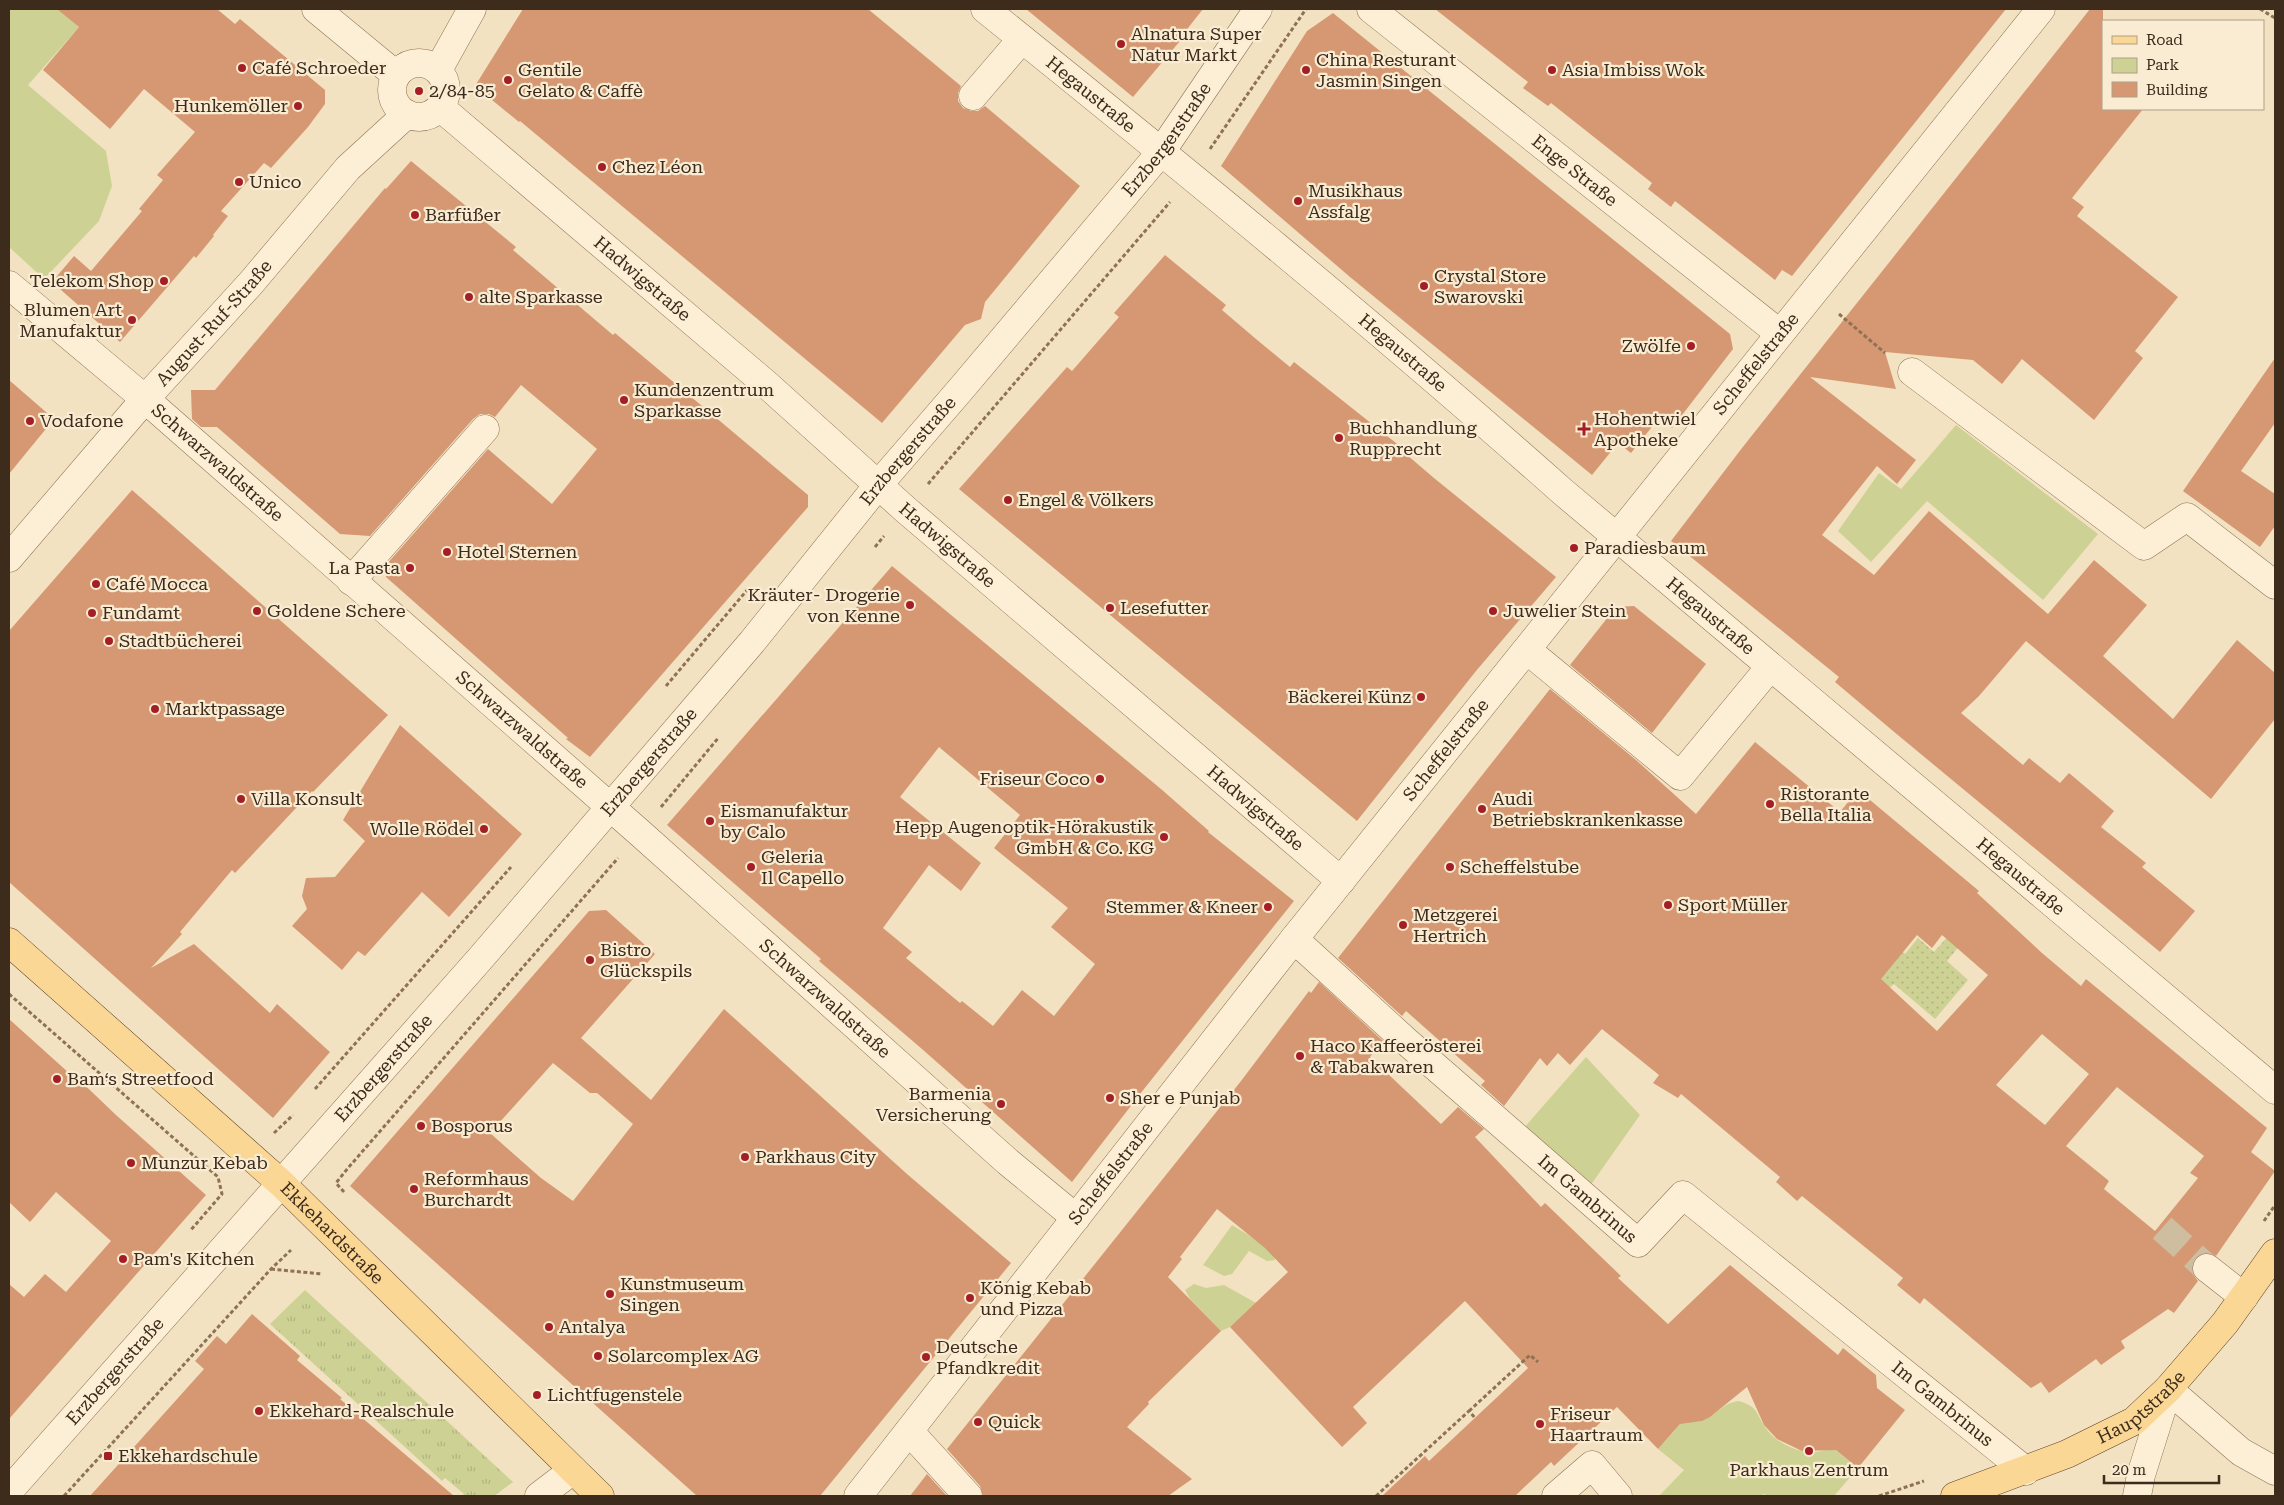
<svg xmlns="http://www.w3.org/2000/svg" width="2284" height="1505" viewBox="0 0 2284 1505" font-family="'Roboto Serif',serif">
	<defs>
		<pattern id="grass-tufts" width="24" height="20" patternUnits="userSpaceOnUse" patternTransform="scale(1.25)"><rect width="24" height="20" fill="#cdd294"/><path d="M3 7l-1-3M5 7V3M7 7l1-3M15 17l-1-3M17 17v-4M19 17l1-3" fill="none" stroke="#b1b47f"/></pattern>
		<pattern id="garden-dots" width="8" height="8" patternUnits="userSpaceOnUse" patternTransform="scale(1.25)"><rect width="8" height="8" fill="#cdd294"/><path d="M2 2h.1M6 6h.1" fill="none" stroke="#b1b47f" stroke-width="1.8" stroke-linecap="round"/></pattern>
	</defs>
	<rect width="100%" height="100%" fill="#f3e2c1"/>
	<polygon fill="url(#grass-tufts)" points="305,1290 513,1482 494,1496 462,1496 464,1494 445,1478 442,1481 429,1469 270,1324"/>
	<g fill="#cdd294">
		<polygon points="9,9 82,9 72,21 79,27 28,85 106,151 112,186 99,221 44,279 9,247"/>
		<polygon points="1956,425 2098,534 2043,600 1927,501 1871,562 1838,531 1879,473 1901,489"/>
		<polygon points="1586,1057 1640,1115 1583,1196 1516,1137"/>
		<polygon points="1232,1225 1273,1250 1275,1260 1267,1261 1249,1251 1232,1274 1224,1276 1203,1265"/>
		<polygon points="1194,1284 1206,1288 1224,1285 1256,1303 1230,1327 1221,1331 1190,1299 1185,1290"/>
		<path d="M 1739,1401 C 1760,1407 1756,1416 1768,1431 C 1782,1448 1812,1459 1832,1447 L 1858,1468 L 1834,1496 L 1767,1496 L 1764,1494 L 1760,1496 L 1659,1496 L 1684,1470 L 1658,1449 L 1683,1421 C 1711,1427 1717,1403 1739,1401 Z"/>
	</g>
	<polygon fill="url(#garden-dots)" points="1811,848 1875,930 1905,954 1918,938 1934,952 1949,935 1960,945 1947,961 1968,980 1935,1019 1894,984 1884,993"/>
	<g fill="#d59873" fill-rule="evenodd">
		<polygon points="57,9 217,9 235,24 240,19 325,90 325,104 308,127 271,168 264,163 221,211 228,216 213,235 214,236 196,258 194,256 120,342 52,282 74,256 91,271 142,211 139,209 163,180 157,175 195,132 144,89 110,129 43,70 79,27"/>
		<polygon points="523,9 868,9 961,86 958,93 958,101 963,108 971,111 978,111 985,106 1080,186 985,302 981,319 965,325 882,423 520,121 519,122 475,86"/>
		<polygon points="1026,9 1203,9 1184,33 1185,35 1133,97"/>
		<polygon points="1435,9 2006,9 1792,276 1782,270 1775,280 1675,201 1671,207 1648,189 1652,183 1551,103 1548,106 1523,88 1528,82"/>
		<polygon points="2090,9 2103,9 2103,109 2143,109 2072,198 2084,207 2077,216 2178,297 2135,351 2143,358 2094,420 2022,359 2002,384 1973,360 1885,352 1896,389 1810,377 1916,460 1897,484 1877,466 1822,535 1874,575 1929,511 2048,614 2094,560 2147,605 2103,656 2173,719 2237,640 2275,673 2275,719 2211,799 2026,641 1979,696 1961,713 2023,765 2029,758 2060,783 2069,773 2114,811 2101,827 2146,863 2142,867 2195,911 2160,952 1893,731 1835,682 1839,677 1671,541 1742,448"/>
		<polygon points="1333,13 1730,334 1733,349 1672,428 1659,418 1631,453 1618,443 1592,475 1350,277 1221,166 1307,31"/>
		<polygon points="411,161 516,247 513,250 613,335 615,333 808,495 808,507 590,757 566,739 568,738 386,577 386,565 488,449 552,504 597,449 521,385 495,417 489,414 480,414 473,419 370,536 340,534 217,427 201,427 192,419 191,390 215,390 385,188 386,189"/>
		<polygon points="1165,255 1226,305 1222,310 1256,339 1290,367 1294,362 1401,447 1400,449 1434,478 1556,577 1476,671 1357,821 959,489 1067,367 1072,371 1119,317 1114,313"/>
		<polygon points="2275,358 2275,423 2241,471 2275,494 2275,526 2260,547 2183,491"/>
		<polygon points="9,380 54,419 9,474"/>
		<polygon points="132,490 388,715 313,792 312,791 235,873 232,870 180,932 182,934 151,968 194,944 270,1013 277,1004 330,1052 273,1118 9,882 9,631"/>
		<path d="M 892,566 L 1161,789 L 1209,831 L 1208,832 L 1294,901 L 1144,1089 L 1072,1182 L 922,1049 L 819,961 L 821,959 L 667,825 ZM 939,747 L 1020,815 L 994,848 L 1068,908 L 1051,927 L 1095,964 L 1054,1016 L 1022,990 L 993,1026 L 962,1001 L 960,1003 L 906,958 L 912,952 L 883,928 L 929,865 L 961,891 L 981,863 L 900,797 Z"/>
		<polygon points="1634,606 1706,664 1652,733 1570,665 1616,607"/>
		<path d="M 1550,689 L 1636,760 L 1696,814 L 1755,742 L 1840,812 L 1858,790 L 1979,891 L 1977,893 L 2042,953 L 2081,986 L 2086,979 L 2267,1128 L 2251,1152 L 2275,1171 L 2216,1256 L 2210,1253 L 2202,1253 L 2194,1259 L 2192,1266 L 2192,1273 L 2198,1281 L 2174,1313 L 2168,1309 L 2121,1341 L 2125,1348 L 2101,1365 L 2096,1359 L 2049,1393 L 2041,1382 L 2031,1388 L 1924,1298 L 1920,1304 L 1897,1285 L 1903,1278 L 1802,1196 L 1797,1201 L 1776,1182 L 1780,1177 L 1681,1094 L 1678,1098 L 1653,1083 L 1659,1075 L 1602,1029 L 1570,1065 L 1558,1053 L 1547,1066 L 1540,1058 L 1504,1106 L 1481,1085 L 1485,1081 L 1406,1011 L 1402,1016 L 1338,958 ZM 1917,935 L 1932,948 L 1942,935 L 1988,975 L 1937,1031 L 1881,979 ZM 2042,1034 L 2089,1074 L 2045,1125 L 1996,1085 ZM 2117,1087 L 2204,1156 L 2190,1173 L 2198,1178 L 2155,1231 L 2104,1189 L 2109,1181 L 2066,1146 Z"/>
		<polygon points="400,725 522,834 449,917 422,892 365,956 358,951 342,970 292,926 307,909 302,896 306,878 335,877 365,841 343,820"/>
		<path d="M 606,910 L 655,954 L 581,1038 L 651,1100 L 724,1009 L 907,1174 L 1011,1263 L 820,1496 L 697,1496 L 350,1186 L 589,911 ZM 553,1063 L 590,1093 L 597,1093 L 633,1124 L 573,1201 L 541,1178 L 490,1133 Z"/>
		<polygon points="1319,982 1383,1041 1370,1057 1441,1124 1458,1107 1484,1129 1475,1137 1541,1207 1545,1203 1621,1276 1618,1278 1668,1324 1730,1265 1838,1355 1843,1348 1876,1375 1877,1388 1905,1410 1858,1468 1836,1450 1802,1451 1777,1439 1764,1425 1747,1387 1710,1417 1702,1421 1680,1424 1658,1449 1617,1407 1554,1466 1551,1462 1515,1496 1382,1496 1425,1456 1429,1461 1528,1368 1465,1301 1353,1407 1367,1423 1342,1447 1230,1327 1288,1272 1265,1248 1217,1209 1180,1257 1182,1259 1168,1277 1221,1331 1148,1402 1149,1404 1127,1427 1192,1479 1168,1496 983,1496 980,1486 947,1449 1241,1081 1309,991 1311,993"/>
		<polygon points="9,1019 69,1073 70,1071 116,1115 206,1195 9,1419 9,1284 24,1297 45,1274 66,1292 111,1241 56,1192 30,1222 9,1202"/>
		<polygon points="252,1314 300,1356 297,1360 342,1398 340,1399 454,1496 90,1496 204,1369 195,1361 217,1336 226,1344"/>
		<polygon points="927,1474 947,1496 910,1496"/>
	</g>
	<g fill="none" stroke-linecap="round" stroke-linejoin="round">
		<polyline stroke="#cfbda0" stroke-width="28" stroke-dasharray="28 14" stroke-linecap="butt" points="2162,1228 2207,1268"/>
		<g stroke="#8f7256" stroke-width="29">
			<g id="minor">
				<polyline points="316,9 396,75"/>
				<path id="s1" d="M 985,9 C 1180,166 1375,325 1563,492 L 2275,1090"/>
				<path id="s2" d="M 1371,9 L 1779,333"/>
				<circle cx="419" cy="90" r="27"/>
				<polyline points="438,70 472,9"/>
				<polyline points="973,96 1022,39"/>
				<path id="s3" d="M 441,108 L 765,383 L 906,510 L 1341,881"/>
				<path id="s4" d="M 9,285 L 145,399 L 640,833 L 1008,1162 L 1076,1218"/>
				<polyline points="1912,372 2144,546 2187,517 2275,585"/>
				<path id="s5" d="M 9,558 L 145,399 L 251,283 L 348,168 L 407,114"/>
				<polyline points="351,581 485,429"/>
				<polyline points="1527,650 1680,776 1770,667"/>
				<path id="s6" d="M 1294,939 L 1407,1042 L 1638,1243 L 1683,1195 L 2026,1471"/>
				<polyline points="2207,1268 2244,1297"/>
				<polyline points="909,1431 968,1496"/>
				<path id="s7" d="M 9,1491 L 479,960 L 752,642 L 879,484 L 961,389 L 1161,152 L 1258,9"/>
				<polyline points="539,1496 573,1470"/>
				<path id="s8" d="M 858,1496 L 1294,939 L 2041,9"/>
				<polyline points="1556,1496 1592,1465 1618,1496"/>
				<polyline points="2137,1496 2141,1475 2168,1389 2241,1452 2275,1471"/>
			</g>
		</g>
		<g stroke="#5c402b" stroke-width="29">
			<g id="major">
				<path id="s9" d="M 9,942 L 282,1184 L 600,1496"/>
				<path id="s10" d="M 1955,1496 L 2067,1454 L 2134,1421 L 2168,1389 L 2225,1323 L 2275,1253"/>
			</g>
		</g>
		<g stroke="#8f7256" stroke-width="3" stroke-dasharray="4 2.5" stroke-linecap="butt">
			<polyline points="2260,9 2275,18"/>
			<polyline points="1210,149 1306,9"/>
			<polyline points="1839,314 1885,353"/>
			<polyline points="928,484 1170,202"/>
			<polyline points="875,547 884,536"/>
			<polyline points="666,686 748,589"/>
			<polyline points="661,807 719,737"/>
			<polyline points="9,994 218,1177 222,1194 190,1231"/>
			<polyline points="315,1089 511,867"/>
			<polyline points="274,1133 293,1115"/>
			<polyline points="344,1192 336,1183 348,1168 618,858"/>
			<polyline points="2264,1221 2275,1205"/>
			<polyline points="271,1269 322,1274"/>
			<polyline points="1469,1411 1530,1355 1538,1362"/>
			<polyline points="64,1496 271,1269 291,1250"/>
			<polyline points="1376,1496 1469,1411 1475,1418"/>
			<polyline points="1879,1496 1924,1481"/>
		</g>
		<use href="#minor" stroke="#fcefd5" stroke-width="28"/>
		<use href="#major" stroke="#fad795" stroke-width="28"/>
	</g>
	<g fill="#a41f25" stroke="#f9ecd2" stroke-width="2">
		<circle cx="1121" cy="44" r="5"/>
		<circle cx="242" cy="68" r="5"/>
		<circle cx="1306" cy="70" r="5"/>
		<circle cx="1552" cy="70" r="5"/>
		<circle cx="508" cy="80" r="5"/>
		<circle cx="419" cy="91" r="5"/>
		<circle cx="298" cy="106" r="5"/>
		<circle cx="602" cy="167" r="5"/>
		<circle cx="239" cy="182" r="5"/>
		<circle cx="1298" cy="201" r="5"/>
		<circle cx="415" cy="215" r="5"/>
		<circle cx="164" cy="281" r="5"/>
		<circle cx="1424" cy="286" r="5"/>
		<circle cx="469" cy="297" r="5"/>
		<circle cx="132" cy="320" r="5"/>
		<circle cx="1691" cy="346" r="5"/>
		<circle cx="624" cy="400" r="5"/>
		<circle cx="30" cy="421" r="5"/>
		<path d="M1581.5 421.5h5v5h5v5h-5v5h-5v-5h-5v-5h5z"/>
		<circle cx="1339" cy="438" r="5"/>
		<circle cx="1008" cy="500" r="5"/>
		<circle cx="1574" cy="548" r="5"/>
		<circle cx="447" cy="552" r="5"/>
		<circle cx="410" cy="568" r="5"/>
		<circle cx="96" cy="584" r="5"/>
		<circle cx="910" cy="605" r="5"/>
		<circle cx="1110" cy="608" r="5"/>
		<circle cx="257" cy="611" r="5"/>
		<circle cx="1493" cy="611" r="5"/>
		<circle cx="92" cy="613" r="5"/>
		<circle cx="109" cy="641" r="5"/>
		<circle cx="1421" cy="697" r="5"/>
		<circle cx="155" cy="709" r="5"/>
		<circle cx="1100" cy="779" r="5"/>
		<circle cx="241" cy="799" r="5"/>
		<circle cx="1770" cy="804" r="5"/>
		<circle cx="1482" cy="809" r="5"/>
		<circle cx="710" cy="821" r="5"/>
		<circle cx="484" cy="829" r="5"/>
		<circle cx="1164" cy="837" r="5"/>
		<circle cx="751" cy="867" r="5"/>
		<circle cx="1450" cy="867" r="5"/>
		<circle cx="1668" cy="905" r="5"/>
		<circle cx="1268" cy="907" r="5"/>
		<circle cx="1403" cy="925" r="5"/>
		<circle cx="590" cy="960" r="5"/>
		<circle cx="1300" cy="1056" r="5"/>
		<circle cx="57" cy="1079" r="5"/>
		<circle cx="1110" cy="1098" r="5"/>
		<circle cx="1001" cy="1104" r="5"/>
		<circle cx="421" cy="1126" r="5"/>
		<circle cx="745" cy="1157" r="5"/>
		<circle cx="131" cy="1163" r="5"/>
		<circle cx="414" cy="1189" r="5"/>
		<circle cx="123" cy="1259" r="5"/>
		<circle cx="610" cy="1294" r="5"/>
		<circle cx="970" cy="1298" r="5"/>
		<circle cx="549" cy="1327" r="5"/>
		<circle cx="598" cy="1356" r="5"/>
		<circle cx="926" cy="1357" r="5"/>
		<circle cx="537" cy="1395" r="5"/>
		<circle cx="259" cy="1411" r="5"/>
		<circle cx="978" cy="1422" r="5"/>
		<circle cx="1540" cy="1424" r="5"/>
		<circle cx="1809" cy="1451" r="5"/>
		<rect x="103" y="1451" width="10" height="10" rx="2.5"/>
	</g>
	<g text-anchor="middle" stroke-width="4.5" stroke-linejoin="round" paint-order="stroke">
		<g font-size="18" fill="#3d2b1c" stroke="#f9ecd2" text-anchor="start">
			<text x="1131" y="40">Alnatura Super<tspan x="1131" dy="21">Natur Markt</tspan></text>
			<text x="1316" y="66">China Resturant<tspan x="1316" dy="21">Jasmin Singen</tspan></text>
			<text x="252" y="74">Café Schroeder</text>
			<text x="518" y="76">Gentile<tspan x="518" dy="21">Gelato &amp; Caffè</tspan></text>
			<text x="1562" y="76">Asia Imbiss Wok</text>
			<text x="429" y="97">2/84-85</text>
			<text x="288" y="112" text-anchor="end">Hunkemöller</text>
			<text x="612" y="173">Chez Léon</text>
			<text x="249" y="188">Unico</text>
			<text x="1308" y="197">Musikhaus<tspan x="1308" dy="21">Assfalg</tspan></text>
			<text x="425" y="221">Barfüßer</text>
			<text x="1434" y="282">Crystal Store<tspan x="1434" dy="21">Swarovski</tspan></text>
			<text x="154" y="287" text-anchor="end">Telekom Shop</text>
			<text x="479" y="303">alte Sparkasse</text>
			<text x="122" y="316" text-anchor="end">Blumen Art<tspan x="122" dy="21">Manufaktur</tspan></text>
			<text x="1681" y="352" text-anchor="end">Zwölfe</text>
			<text x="634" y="396">Kundenzentrum<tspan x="634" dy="21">Sparkasse</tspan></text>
			<text x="1594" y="425">Hohentwiel<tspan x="1594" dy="21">Apotheke</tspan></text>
			<text x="40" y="427">Vodafone</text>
			<text x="1349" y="434">Buchhandlung<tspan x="1349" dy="21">Rupprecht</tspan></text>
			<text x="1018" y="506">Engel &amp; Völkers</text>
			<text x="1584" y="554">Paradiesbaum</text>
			<text x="457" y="558">Hotel Sternen</text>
			<text x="400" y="574" text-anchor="end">La Pasta</text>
			<text x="106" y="590">Café Mocca</text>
			<text x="900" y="601" text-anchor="end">Kräuter- Drogerie<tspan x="900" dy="21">von Kenne</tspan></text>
			<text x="1120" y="614">Lesefutter</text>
			<text x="267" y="617">Goldene Schere</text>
			<text x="1503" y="617">Juwelier Stein</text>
			<text x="102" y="619">Fundamt</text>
			<text x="119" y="647">Stadtbücherei</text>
			<text x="1411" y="703" text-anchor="end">Bäckerei Künz</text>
			<text x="165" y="715">Marktpassage</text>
			<text x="1090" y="785" text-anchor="end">Friseur Coco</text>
			<text x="1780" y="800">Ristorante<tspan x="1780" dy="21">Bella Italia</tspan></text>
			<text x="251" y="805">Villa Konsult</text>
			<text x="1492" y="805">Audi<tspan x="1492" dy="21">Betriebskrankenkasse</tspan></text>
			<text x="720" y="817">Eismanufaktur<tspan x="720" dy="21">by Calo</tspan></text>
			<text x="1154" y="833" text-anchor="end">Hepp Augenoptik-Hörakustik<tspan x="1154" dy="21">GmbH &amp; Co. KG</tspan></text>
			<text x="474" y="835" text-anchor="end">Wolle Rödel</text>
			<text x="761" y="863">Geleria<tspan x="761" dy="21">Il Capello</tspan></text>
			<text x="1460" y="873">Scheffelstube</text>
			<text x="1678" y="911">Sport Müller</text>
			<text x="1258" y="913" text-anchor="end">Stemmer &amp; Kneer</text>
			<text x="1413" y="921">Metzgerei<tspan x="1413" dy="21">Hertrich</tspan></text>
			<text x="600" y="956">Bistro<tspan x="600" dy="21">Glückspils</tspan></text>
			<text x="1310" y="1052">Haco Kaffeerösterei<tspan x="1310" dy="21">&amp; Tabakwaren</tspan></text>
			<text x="67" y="1085">Bam‘s Streetfood</text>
			<text x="991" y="1100" text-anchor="end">Barmenia<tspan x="991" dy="21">Versicherung</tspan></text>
			<text x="1120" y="1104">Sher e Punjab</text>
			<text x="431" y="1132">Bosporus</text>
			<text x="755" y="1163">Parkhaus City</text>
			<text x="141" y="1169">Munzur Kebab</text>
			<text x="424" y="1185">Reformhaus<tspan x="424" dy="21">Burchardt</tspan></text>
			<text x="133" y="1265">Pam's Kitchen</text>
			<text x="620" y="1290">Kunstmuseum<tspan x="620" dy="21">Singen</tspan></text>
			<text x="980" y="1294">König Kebab<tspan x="980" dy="21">und Pizza</tspan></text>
			<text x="559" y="1333">Antalya</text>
			<text x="936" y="1353">Deutsche<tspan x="936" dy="21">Pfandkredit</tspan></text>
			<text x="608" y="1362">Solarcomplex AG</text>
			<text x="547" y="1401">Lichtfugenstele</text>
			<text x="269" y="1417">Ekkehard-Realschule</text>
			<text x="1550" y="1420">Friseur<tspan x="1550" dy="21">Haartraum</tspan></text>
			<text x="988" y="1428">Quick</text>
			<text x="118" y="1462">Ekkehardschule</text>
			<text x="1809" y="1476" text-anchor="middle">Parkhaus Zentrum</text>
		</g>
		<g font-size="18" fill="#3d2b1c" stroke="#f9ecd2">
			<text dy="6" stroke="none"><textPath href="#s1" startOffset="136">Hegaustraße</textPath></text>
			<text dy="6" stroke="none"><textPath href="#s7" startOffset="1780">Erzbergerstraße</textPath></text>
			<text dy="6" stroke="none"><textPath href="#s2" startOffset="260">Enge Straße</textPath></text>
			<text dy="6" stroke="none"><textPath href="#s3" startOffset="264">Hadwigstraße</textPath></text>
			<text dy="6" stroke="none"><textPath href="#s5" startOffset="312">August-Ruf-Straße</textPath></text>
			<text dy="6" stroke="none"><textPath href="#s1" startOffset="541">Hegaustraße</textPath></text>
			<text dy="6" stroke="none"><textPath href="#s8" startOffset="1445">Scheffelstraße</textPath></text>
			<text dy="6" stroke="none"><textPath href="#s7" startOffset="1375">Erzbergerstraße</textPath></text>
			<text dy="6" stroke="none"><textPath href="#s4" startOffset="274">Schwarzwaldstraße</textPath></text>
			<text dy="6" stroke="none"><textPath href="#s3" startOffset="669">Hadwigstraße</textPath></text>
			<text dy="6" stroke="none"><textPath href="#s1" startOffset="946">Hegaustraße</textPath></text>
			<text dy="6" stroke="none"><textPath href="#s4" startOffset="679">Schwarzwaldstraße</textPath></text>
			<text dy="6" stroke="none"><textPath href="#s8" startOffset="950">Scheffelstraße</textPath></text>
			<text dy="6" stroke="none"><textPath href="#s7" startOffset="970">Erzbergerstraße</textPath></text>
			<text dy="6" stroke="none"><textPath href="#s3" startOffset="1074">Hadwigstraße</textPath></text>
			<text dy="6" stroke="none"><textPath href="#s1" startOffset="1351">Hegaustraße</textPath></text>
			<text dy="6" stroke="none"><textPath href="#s4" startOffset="1084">Schwarzwaldstraße</textPath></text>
			<text dy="6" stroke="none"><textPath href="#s7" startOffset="565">Erzbergerstraße</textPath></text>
			<text dy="6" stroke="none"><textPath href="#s8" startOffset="410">Scheffelstraße</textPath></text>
			<text dy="6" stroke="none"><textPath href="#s6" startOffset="392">Im Gambrinus</textPath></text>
			<text dy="6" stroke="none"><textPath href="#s9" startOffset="435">Ekkehardstraße</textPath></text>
			<text dy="6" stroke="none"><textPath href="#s7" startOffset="160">Erzbergerstraße</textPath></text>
			<text dy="6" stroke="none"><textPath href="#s6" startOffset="858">Im Gambrinus</textPath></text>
			<text dy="6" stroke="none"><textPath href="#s10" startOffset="208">Hauptstraße</textPath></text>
		</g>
	</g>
	<rect width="2284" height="1505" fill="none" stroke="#3d2b1c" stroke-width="20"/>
	<rect x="2102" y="20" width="162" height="90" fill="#f9ecd2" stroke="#ae9f89"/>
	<rect x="2112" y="36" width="25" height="8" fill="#fad795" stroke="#ae9f89"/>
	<text x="2146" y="45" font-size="15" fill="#3d2b1c">Road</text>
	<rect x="2112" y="58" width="25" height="15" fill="#cdd294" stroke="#ae9f89"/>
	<text x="2146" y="70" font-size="15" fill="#3d2b1c">Park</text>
	<rect x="2112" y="82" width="25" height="15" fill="#d59873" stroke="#ae9f89"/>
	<text x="2146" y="95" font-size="15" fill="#3d2b1c">Building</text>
	<path d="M2104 1475v8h115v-8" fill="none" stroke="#3d2b1c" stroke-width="2.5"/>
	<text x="2112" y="1475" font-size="15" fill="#3d2b1c" stroke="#f9ecd2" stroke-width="4" paint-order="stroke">20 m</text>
</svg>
